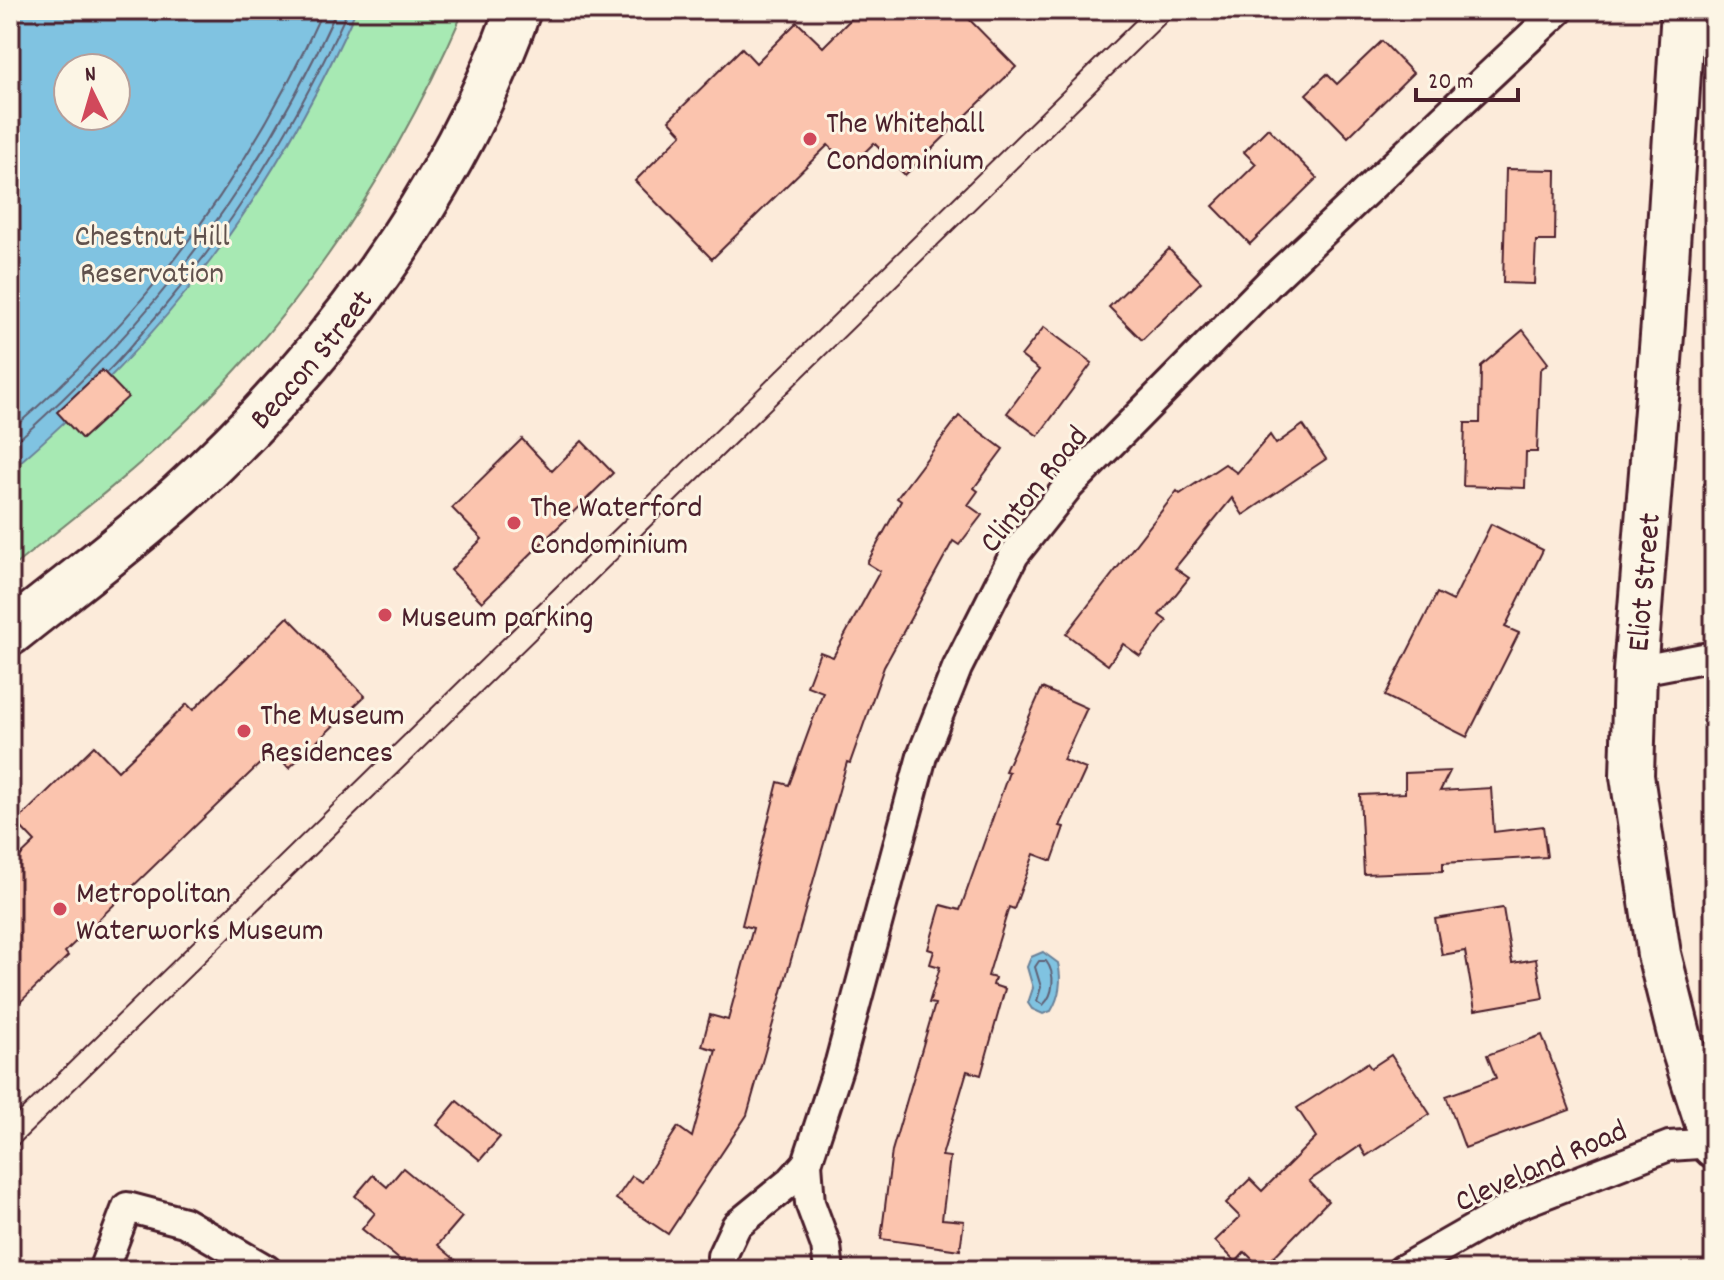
<svg xmlns="http://www.w3.org/2000/svg" width="1724" height="1280" viewBox="0 0 1724 1280" font-family="Dekko,sans-serif">
	<rect width="100%" height="100%" fill="#fcebda"/>
	<filter id="ink" filterUnits="userSpaceOnUse"><feTurbulence type="fractalNoise" baseFrequency=".0125" numOctaves="2"/><feDisplacementMap in="SourceGraphic" scale="16" xChannelSelector="R" yChannelSelector="G"/><feConvolveMatrix kernelMatrix="1 2 1 2 8 2 1 2 1" color-interpolation-filters="sRGB"/></filter>
	<g filter="url(#ink)">
		<path fill="#a7e9b3" stroke="#78846f" stroke-width="2" fill-rule="evenodd" d="M 10,10 L 464,10 C 397,164 308,304 187,420 C 131,474 70,521 10,569 ZM 68,68 L 116,68 L 116,116 L 68,116 Z"/>
		<g fill="#80c3e1" stroke="#6a8198" stroke-width="2" fill-rule="evenodd">
			<path d="M 10,10 L 356,10 C 271,200 168,335 10,471 ZM 68,68 L 116,68 L 116,116 L 68,116 Z"/>
			<path d="M 1043,952 L 1058,963 C 1062,980 1060,996 1051,1011 L 1043,1014 L 1032,1009 L 1028,1003 L 1033,988 L 1027,967 L 1031,957 Z"/>
		</g>
		<g fill="none" stroke-linecap="round" stroke-linejoin="round">
			<g stroke="#606174" stroke-width="2">
				<path d="M 107,372 C 126,354 142,332 160,312 C 238,220 298,120 348,10"/>
				<path d="M 10,431 C 146,315 250,173 323,10"/>
				<path d="M 10,447 C 152,325 260,180 337,10"/>
				<path d="M 1039,961 L 1046,961 C 1056,974 1054,995 1043,1005 L 1037,1001 L 1041,987 L 1035,967 Z"/>
			</g>
		</g>
		<g fill="#fbc4ae" stroke="#4a1f2b" stroke-width="2">
			<polygon points="860,10 960,10 1016,67 905,175 874,143 850,167 828,145 712,259 635,181 682,134 669,120 742,48 756,63 797,22 823,47"/>
			<polygon points="1382,41 1413,73 1348,137 1306,94 1327,74 1337,84"/>
			<polygon points="1268,128 1317,178 1250,244 1213,206 1256,164 1244,152"/>
			<polygon points="1506,169 1556,170 1555,241 1536,241 1534,284 1503,283"/>
			<polygon points="1169,249 1201,282 1142,340 1109,307"/>
			<polygon points="1044,327 1092,363 1038,436 1007,413 1039,370 1021,356"/>
			<polygon points="1523,330 1548,363 1540,370 1537,452 1526,452 1525,488 1463,486 1465,423 1480,423 1481,366"/>
			<polygon points="102,370 128,397 82,439 57,412"/>
			<polygon points="959,416 1003,449 974,488 978,491 968,505 982,515 959,545 953,541 884,667 850,763 847,762 747,1115 668,1234 616,1199 632,1176 642,1182 678,1127 692,1137 716,1050 702,1046 710,1015 728,1020 753,928 742,925 778,782 789,785 823,692 807,686 820,652 833,657 880,571 867,563 901,501 897,498"/>
			<polygon points="1303,425 1326,459 1243,515 1232,498 1175,568 1189,578 1159,615 1167,621 1140,656 1123,644 1108,665 1066,634 1177,491 1180,494 1225,464 1237,473 1270,435 1276,444"/>
			<polygon points="522,439 552,471 582,441 613,473 482,602 451,570 482,539 452,508"/>
			<polygon points="1491,524 1543,550 1505,627 1519,633 1467,737 1385,696 1437,593 1453,601"/>
			<polygon points="288,617 365,696 289,768 273,751 65,952 68,956 10,1012 10,866 35,842 16,822 94,746 118,771 187,704 193,710"/>
			<polygon points="1042,688 1087,708 1063,760 1086,769 1060,826 1064,827 1052,861 1034,854 1014,909 1009,907 988,976 995,978 993,985 1005,989 981,1075 967,1071 942,1156 950,1157 942,1219 964,1221 960,1250 881,1239 892,1151 935,1004 929,1003 940,967 930,964 934,951 928,949 941,905 960,910 1009,772 1005,771"/>
			<polygon points="1450,771 1440,791 1491,788 1494,832 1543,826 1547,857 1443,863 1443,871 1364,874 1360,795 1405,793 1405,773"/>
			<polygon points="1503,908 1512,963 1536,959 1543,998 1475,1010 1465,951 1442,955 1435,919"/>
			<polygon points="1542,1035 1570,1110 1465,1148 1446,1096 1496,1078 1487,1055"/>
			<polygon points="1391,1055 1430,1114 1366,1156 1360,1146 1309,1181 1328,1201 1262,1269 1245,1252 1236,1262 1215,1241 1240,1217 1226,1203 1250,1179 1262,1191 1316,1137 1297,1108 1367,1063 1371,1068"/>
			<polygon points="457,1101 500,1137 480,1160 437,1125"/>
			<polygon points="403,1168 462,1217 438,1245 467,1270 412,1270 362,1229 375,1213 355,1196 373,1175 387,1187"/>
		</g>
		<g fill="none" stroke-linecap="round" stroke-linejoin="round">
			<g stroke="#4a1f2b" stroke-width="34">
				<g id="street">
					<polyline points="1635,671 1714,656"/>
					<polyline points="807,1163 810,1203 826,1246 829,1270"/>
					<polyline points="103,1270 127,1207 184,1222 267,1270"/>
					<polyline points="723,1270 722,1256 736,1226 791,1181 807,1163 840,1062 922,756 957,668 1014,555 1067,488 1274,278 1559,10"/>
					<polyline points="1402,1270 1514,1206 1669,1146 1714,1143"/>
				</g>
			</g>
			<g stroke="#4a1f2b" stroke-width="48">
				<polyline id="secondary" points="1683,10 1663,323 1635,671 1632,776 1659,954 1682,1046 1714,1146"/>
			</g>
			<g stroke="#4a1f2b" stroke-width="50">
				<g id="primary">
					<path id="s1" d="M 10,633 C 67,587 126,544 180,495 C 326,362 451,197 518,10"/>
				</g>
			</g>
			<use href="#street" stroke="#fcf5e5" stroke-width="28"/>
			<use href="#secondary" stroke="#fcf5e5" stroke-width="42"/>
			<use href="#primary" stroke="#fcf5e5" stroke-width="44"/>
			<g stroke="#4a1f2b" stroke-width="2">
				<polyline points="10,1121 1146,10"/>
				<polyline points="10,1152 1178,10"/>
			</g>
		</g>
	</g>
	<g fill="#d1495b" stroke="#fcf5e5" stroke-width="3">
		<circle cx="810" cy="139" r="8"/>
		<circle cx="514" cy="523" r="8"/>
		<circle cx="385" cy="615" r="8"/>
		<circle cx="244" cy="731" r="8"/>
		<circle cx="60" cy="909" r="8"/>
	</g>
	<g text-anchor="middle" stroke-width="6" stroke-linejoin="round" paint-order="stroke">
		<g font-size="32" fill="#4a1f2b" stroke="#fcf5e5" text-anchor="start">
			<text x="826" y="132">The Whitehall<tspan x="826" dy="37">Condominium</tspan></text>
			<text x="530" y="516">The Waterford<tspan x="530" dy="37">Condominium</tspan></text>
			<text x="401" y="626">Museum parking</text>
			<text x="260" y="724">The Museum<tspan x="260" dy="37">Residences</tspan></text>
			<text x="76" y="902">Metropolitan<tspan x="76" dy="37">Waterworks Museum</tspan></text>
		</g>
		<g font-size="32" fill="#61524d" stroke="#fcf5e5">
			<text x="152" y="245">Chestnut Hill<tspan x="152" dy="37">Reservation</tspan></text>
		</g>
		<g font-size="32" fill="#4a1f2b" stroke="#fcf5e5">
			<text dy="11" stroke="none"><textPath href="#s1" startOffset="408">Beacon Street</textPath></text>
			<text transform="translate(1032 488) rotate(-51)" y="11">Clinton Road</text>
			<text transform="translate(1642 582) rotate(-85)" y="11">Eliot Street</text>
			<text transform="translate(1540 1164) rotate(-24)" y="11">Cleveland Road</text>
		</g>
	</g>
	<rect width="1724" height="1280" fill="none" stroke="#fcf5e5" stroke-width="40"/>
	<rect x="20" y="20" width="1684" height="1240" fill="none" stroke="#4a1f2b" stroke-width="3" filter="url(#ink)"/>
	<g transform="translate(92 92) rotate(355)"><circle r="38" fill="#fcf5e5" stroke="#b59f9b" stroke-width="2"/>
	<path d="M0-6L14 30L0 20L-14 30Z" fill="#d1495b"/>
	<text y="-12" font-size="22" font-weight="bold" text-anchor="middle" fill="#4a1f2b">N</text>
	</g>
	<path d="M1416 88v12h102v-12" fill="none" stroke="#4a1f2b" stroke-width="4"/>
	<text x="1428" y="88" font-size="24" fill="#4a1f2b" stroke="#fcf5e5" stroke-width="6" paint-order="stroke">20 m</text>
</svg>
